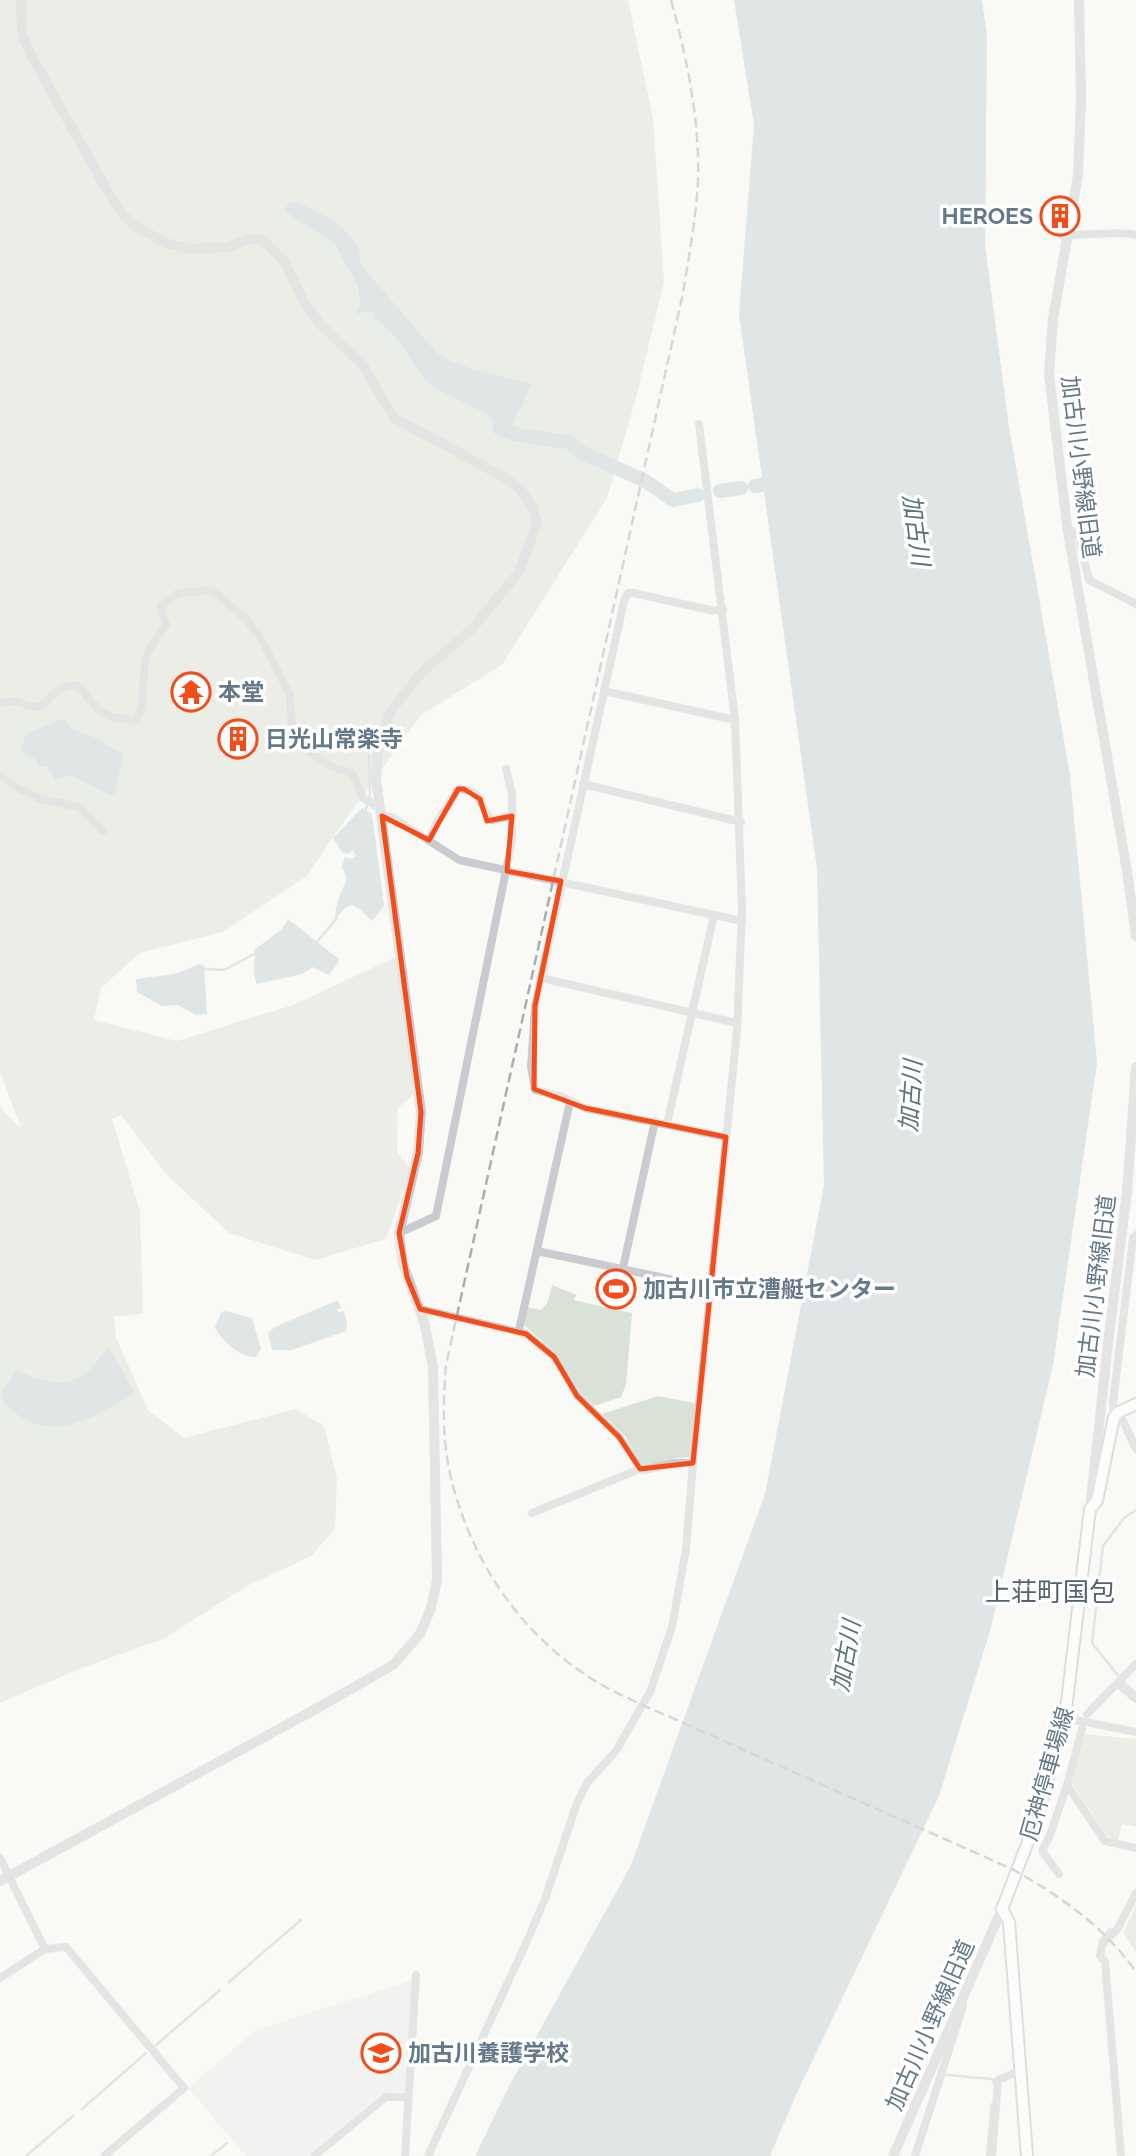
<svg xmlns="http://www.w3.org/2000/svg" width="1136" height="2156" viewBox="0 0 1136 2156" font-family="Raleway,'Noto Sans JP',sans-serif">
	<rect width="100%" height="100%" fill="#f9f9f6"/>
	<polygon fill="#e9eae9" points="413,1980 405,2091 384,2094 309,2156 246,2156 188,2088 256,2030"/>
	<g fill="#dae1d6">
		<polygon points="0,0 628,0 653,118 664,282 636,398 607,498 502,665 421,715 333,837 307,876 223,932 140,953 101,988 94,1020 177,1041 293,1005 398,956 414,1094 398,1108 397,1152 411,1168 386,1239 315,1260 229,1233 167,1175 121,1115 112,1119 140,1211 143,1313 114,1317 116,1337 148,1410 184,1438 296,1409 324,1426 337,1479 335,1529 311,1556 247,1586 163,1639 82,1668 0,1703 0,1104 5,1113 21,1128 0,1072"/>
		<polygon points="552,1285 577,1295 573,1300 632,1313 626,1385 621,1397 594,1406 581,1394 558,1355 525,1326 526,1307 541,1310 548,1302"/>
		<polygon points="658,1396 695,1403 689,1457 675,1458 647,1467 640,1462 625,1436 602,1414"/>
		<polygon points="1084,1734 1136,1739 1136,1827 1122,1824 1118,1841 1107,1836 1071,1782"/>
		<polygon points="1136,1906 1136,1952 1123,1933"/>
	</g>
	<g fill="#c1cdd2">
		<polygon points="734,0 982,0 987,36 985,245 1009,427 1070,775 1097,1063 1053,1365 990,1631 939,1796 796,2095 770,2156 475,2156 509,2086 631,1865 765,1494 824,1185 817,869 739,314 754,125"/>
		<path d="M 297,202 L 331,219 L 345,231 L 359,247 L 360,263 L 368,273 L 436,352 C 465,372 499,374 531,384 L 522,407 L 516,412 L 517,415 L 511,428 L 517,432 L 515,441 L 493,433 L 492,419 L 486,413 C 470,405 434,390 423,377 C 408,358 397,332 375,319 L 374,312 L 369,311 L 356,314 L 361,304 L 357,284 L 334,243 L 284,211 L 288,204 Z"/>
		<path d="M 63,719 L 66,720 L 70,728 L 92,736 L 124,754 L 114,794 L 109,796 C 98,787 84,782 71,775 L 56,780 L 46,766 L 40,767 L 33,757 L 25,754 L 21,747 L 27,733 Z"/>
		<polygon points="362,808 372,814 384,906 372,921 361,910 352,905 346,907 338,916 335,915 337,903 347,878 342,867 345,857 351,859 356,856 353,850 348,854 342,852 333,838"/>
		<path d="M 288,919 L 340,960 L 329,975 L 313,967 L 302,974 L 257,984 C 252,973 256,962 254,950 L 281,930 Z"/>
		<polygon points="200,964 204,966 207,1014 196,1015 178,1005 162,1006 137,992 136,979 175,974"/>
		<polygon points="338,1300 341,1308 337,1309 338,1313 344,1311 347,1323 346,1331 292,1350 272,1350 268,1333 275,1327"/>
		<path d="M 225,1311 L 252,1318 L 261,1349 L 256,1357 C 241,1358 221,1341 215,1327 L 221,1313 Z"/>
		<path d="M 107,1347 L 113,1354 L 135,1393 C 100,1414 57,1443 18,1415 C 10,1409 4,1405 0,1395 L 16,1371 C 60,1387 80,1391 107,1347 Z"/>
	</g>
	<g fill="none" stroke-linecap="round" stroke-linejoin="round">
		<g stroke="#c1cdd2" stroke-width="2.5">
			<polyline points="365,812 370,795 369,748"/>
			<polyline points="317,942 336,919 337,914"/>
			<polyline points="204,969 224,970 256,953"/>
			<polyline points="1136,1510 1124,1518 1103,1546 1092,1643 1124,1683 1136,1693"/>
			<polyline points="1100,1941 1110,1929"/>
			<polyline points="229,1982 301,1920"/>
			<polyline points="156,2045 220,1990"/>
			<polyline points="947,2075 992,2079 994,2083"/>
			<polyline points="82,2109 146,2053"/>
			<polyline points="26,2156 73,2116"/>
			<polyline points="211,2156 227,2143"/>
			<polyline points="987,2156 992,2104"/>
		</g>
		<g stroke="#c1cdd2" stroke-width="14">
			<polyline points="504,431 523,436 568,442 584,454 644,480 673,500 698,495"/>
			<polyline points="755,486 763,485"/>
			<polyline points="720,491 741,488"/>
		</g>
		<g stroke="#b8bec3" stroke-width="14">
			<polyline id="secondary" points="1027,2156 1009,1922 1002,1909 1036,1821 1065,1718 1090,1509 1097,1501 1114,1417 1119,1412 1136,1404"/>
		</g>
		<g stroke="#c8ccd0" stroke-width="8">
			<path d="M 1069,235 C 1083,235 1127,231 1136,235"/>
			<polyline points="1067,526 1078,536 1089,580 1136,604"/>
			<polyline points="723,610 710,610 633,593 628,593 624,601 535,1006 531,1067 535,1090 563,1097 585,1108 726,1137"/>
			<polyline points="604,691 735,720"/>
			<path d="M 0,703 C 20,696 23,709 40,707 C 52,696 60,685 77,685 L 99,710 L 112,717 L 134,721 C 148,711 140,672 147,655 C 151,644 159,635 166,625 L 161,606 L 178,593 L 207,591 L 217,594 L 245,618 L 260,637 L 290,695 L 292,724 L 303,748 L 332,767 L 350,772 L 355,778 L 363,798 L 381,809"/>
			<polyline points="0,776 18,788 41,799 79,807 103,831"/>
			<polyline points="583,784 741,822"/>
			<polyline points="382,816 392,817 459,860 742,921"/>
			<path d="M 429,840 L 437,822 L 458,789 C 487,790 478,809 492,820 L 512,816"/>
			<polyline points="541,978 737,1023"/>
			<polyline points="667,1124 714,915"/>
			<polyline points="399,1233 436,1216 512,841 512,794 506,769"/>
			<polyline points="537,1251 712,1288"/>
			<polyline points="623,1268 655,1121"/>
			<polyline points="420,1309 526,1334 554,1357 577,1396 619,1437 640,1469 645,1470 673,1463 693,1463"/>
			<polyline points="519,1330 570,1102"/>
			<polyline points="1119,1412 1136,1449"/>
			<polyline points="1114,1417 1113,1402 1133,1238 1136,1235"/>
			<polyline points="532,1513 640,1469"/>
			<polyline points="1118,1684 1136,1699"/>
			<polyline points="1087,1714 1136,1664"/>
			<polyline points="1065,1718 1136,1732"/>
			<polyline points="1082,1729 1067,1785 1105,1841 1136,1848"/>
			<polyline points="0,1858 45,1949"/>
			<polyline points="1059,1874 1042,1851 1050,1835 1067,1785"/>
			<polyline points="0,1978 45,1949 66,1947 184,2088 104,2156"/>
			<polyline points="314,2156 386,2097 408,2097"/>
			<polyline points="405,2156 416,1975"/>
			<polyline points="428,2156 527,1941 545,1899 577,1803 587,1783 616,1751 650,1692 672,1627 686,1549 693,1463 737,1031 742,910 735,720 699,424"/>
			<polyline points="915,2156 963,2006"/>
			<polyline points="992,2156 998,2080 1020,2071"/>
			<polyline points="1121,2156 1105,1962 1100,1956 1102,1945 1118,1928 1136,1893"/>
		</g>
		<g stroke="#c8ccd0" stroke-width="10">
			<polyline points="1079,0 1081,99 1078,175 1053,319 1049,374 1067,526 1127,871 1136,936"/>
			<polyline points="1090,1509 1108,1343 1127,1192 1136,1067"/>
			<polyline points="0,1881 314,1710 393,1665 420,1634 431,1608 437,1580 433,1368 425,1325 403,1264 399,1233 418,1153 421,1112 376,779 378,752 390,712 422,672 472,629 519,572 537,523 532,506 520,489 504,477 394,418 363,365 320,324 304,302 284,261 268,245 260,239 251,239 227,247 190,249 166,243 136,227 123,215 111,197 31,55 22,34 21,0"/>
			<polyline points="893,2156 1002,1909"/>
		</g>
		<use href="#secondary" stroke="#fff" stroke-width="10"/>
		<path stroke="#a8aeb4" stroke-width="2.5" stroke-dasharray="10 5" stroke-linecap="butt" d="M 671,0 C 687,58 700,121 698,181 C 696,218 689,256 683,293 L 446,1365 C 443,1402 442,1441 451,1478 C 472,1564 524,1640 602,1685 C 615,1693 631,1699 645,1706 L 1012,1869 C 1060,1896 1104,1926 1136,1972"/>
	</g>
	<path d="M0 0H1136V2156H0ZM 458,789 L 464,789 L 480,799 L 487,821 L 512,816 L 507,871 L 561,881 L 535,1006 L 534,1089 L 585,1108 L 726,1137 L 693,1463 L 640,1469 L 619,1437 L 577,1396 L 554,1357 L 526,1334 L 420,1309 L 407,1277 L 399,1233 L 418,1153 L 421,1112 L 382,816 L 429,840 Z" fill="#f9f9f6" fill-opacity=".55" fill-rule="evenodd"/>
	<path fill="none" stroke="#f44d1a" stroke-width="5" stroke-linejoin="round" d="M 458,789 L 464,789 L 480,799 L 487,821 L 512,816 L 507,871 L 561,881 L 535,1006 L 534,1089 L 585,1108 L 726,1137 L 693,1463 L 640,1469 L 619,1437 L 577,1396 L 554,1357 L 526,1334 L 420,1309 L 407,1277 L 399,1233 L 418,1153 L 421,1112 L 382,816 L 429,840 Z"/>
	<defs>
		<g id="building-ring" transform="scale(2.0125)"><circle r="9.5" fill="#fff" stroke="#f44d1a" stroke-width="1.5"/><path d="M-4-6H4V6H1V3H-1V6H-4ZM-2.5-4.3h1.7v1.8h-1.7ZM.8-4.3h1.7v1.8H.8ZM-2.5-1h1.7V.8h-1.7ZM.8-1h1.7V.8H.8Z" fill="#f44d1a"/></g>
		<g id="temple-ring" transform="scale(2.0125)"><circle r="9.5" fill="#fff" stroke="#f44d1a" stroke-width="1.5"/><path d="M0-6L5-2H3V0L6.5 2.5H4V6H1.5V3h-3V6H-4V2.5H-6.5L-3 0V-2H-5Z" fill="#f44d1a"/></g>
		<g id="stadium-ring" transform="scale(2.0125)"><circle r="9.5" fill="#fff" stroke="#f44d1a" stroke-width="1.5"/><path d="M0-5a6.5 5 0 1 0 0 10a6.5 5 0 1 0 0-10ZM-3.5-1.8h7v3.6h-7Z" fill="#f44d1a"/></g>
		<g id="school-ring" transform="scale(2.0125)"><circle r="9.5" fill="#fff" stroke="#f44d1a" stroke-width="1.5"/><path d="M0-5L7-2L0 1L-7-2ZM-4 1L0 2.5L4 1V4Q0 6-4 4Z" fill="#f44d1a"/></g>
	</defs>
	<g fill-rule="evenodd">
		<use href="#building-ring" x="1060" y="216"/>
		<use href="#temple-ring" x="191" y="692"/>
		<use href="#building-ring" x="238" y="739"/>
		<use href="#stadium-ring" x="616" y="1289"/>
		<use href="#school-ring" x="381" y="2053"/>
	</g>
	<g text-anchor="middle" stroke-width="7" stroke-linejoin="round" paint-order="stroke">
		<g font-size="23" font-weight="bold" fill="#65798a" stroke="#fff" text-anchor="start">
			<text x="1033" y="224" text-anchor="end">HEROES</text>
			<text x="218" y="700">本堂</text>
			<text x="265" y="747">日光山常楽寺</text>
			<text x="643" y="1297">加古川市立漕艇センター</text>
			<text x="408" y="2061">加古川養護学校</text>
		</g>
		<g font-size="23" fill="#65798a" stroke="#fff">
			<text transform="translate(1081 467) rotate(83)" y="8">加古川小野線旧道</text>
			<text transform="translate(1096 1286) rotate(-83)" y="8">加古川小野線旧道</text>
			<text transform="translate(1047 1774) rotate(-74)" y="8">厄神停車場線</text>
			<text transform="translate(930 2025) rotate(-66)" y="8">加古川小野線旧道</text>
		</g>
		<g font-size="24" font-style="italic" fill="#5b747e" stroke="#fff">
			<text transform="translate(916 530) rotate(82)" y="8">加古川</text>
			<text transform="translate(911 1096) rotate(-86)" y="8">加古川</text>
			<text transform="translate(846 1656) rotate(-80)" y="8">加古川</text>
		</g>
		<g font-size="26" fill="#53626e" stroke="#fff">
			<text x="1050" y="1601">上荘町国包</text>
		</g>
	</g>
</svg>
